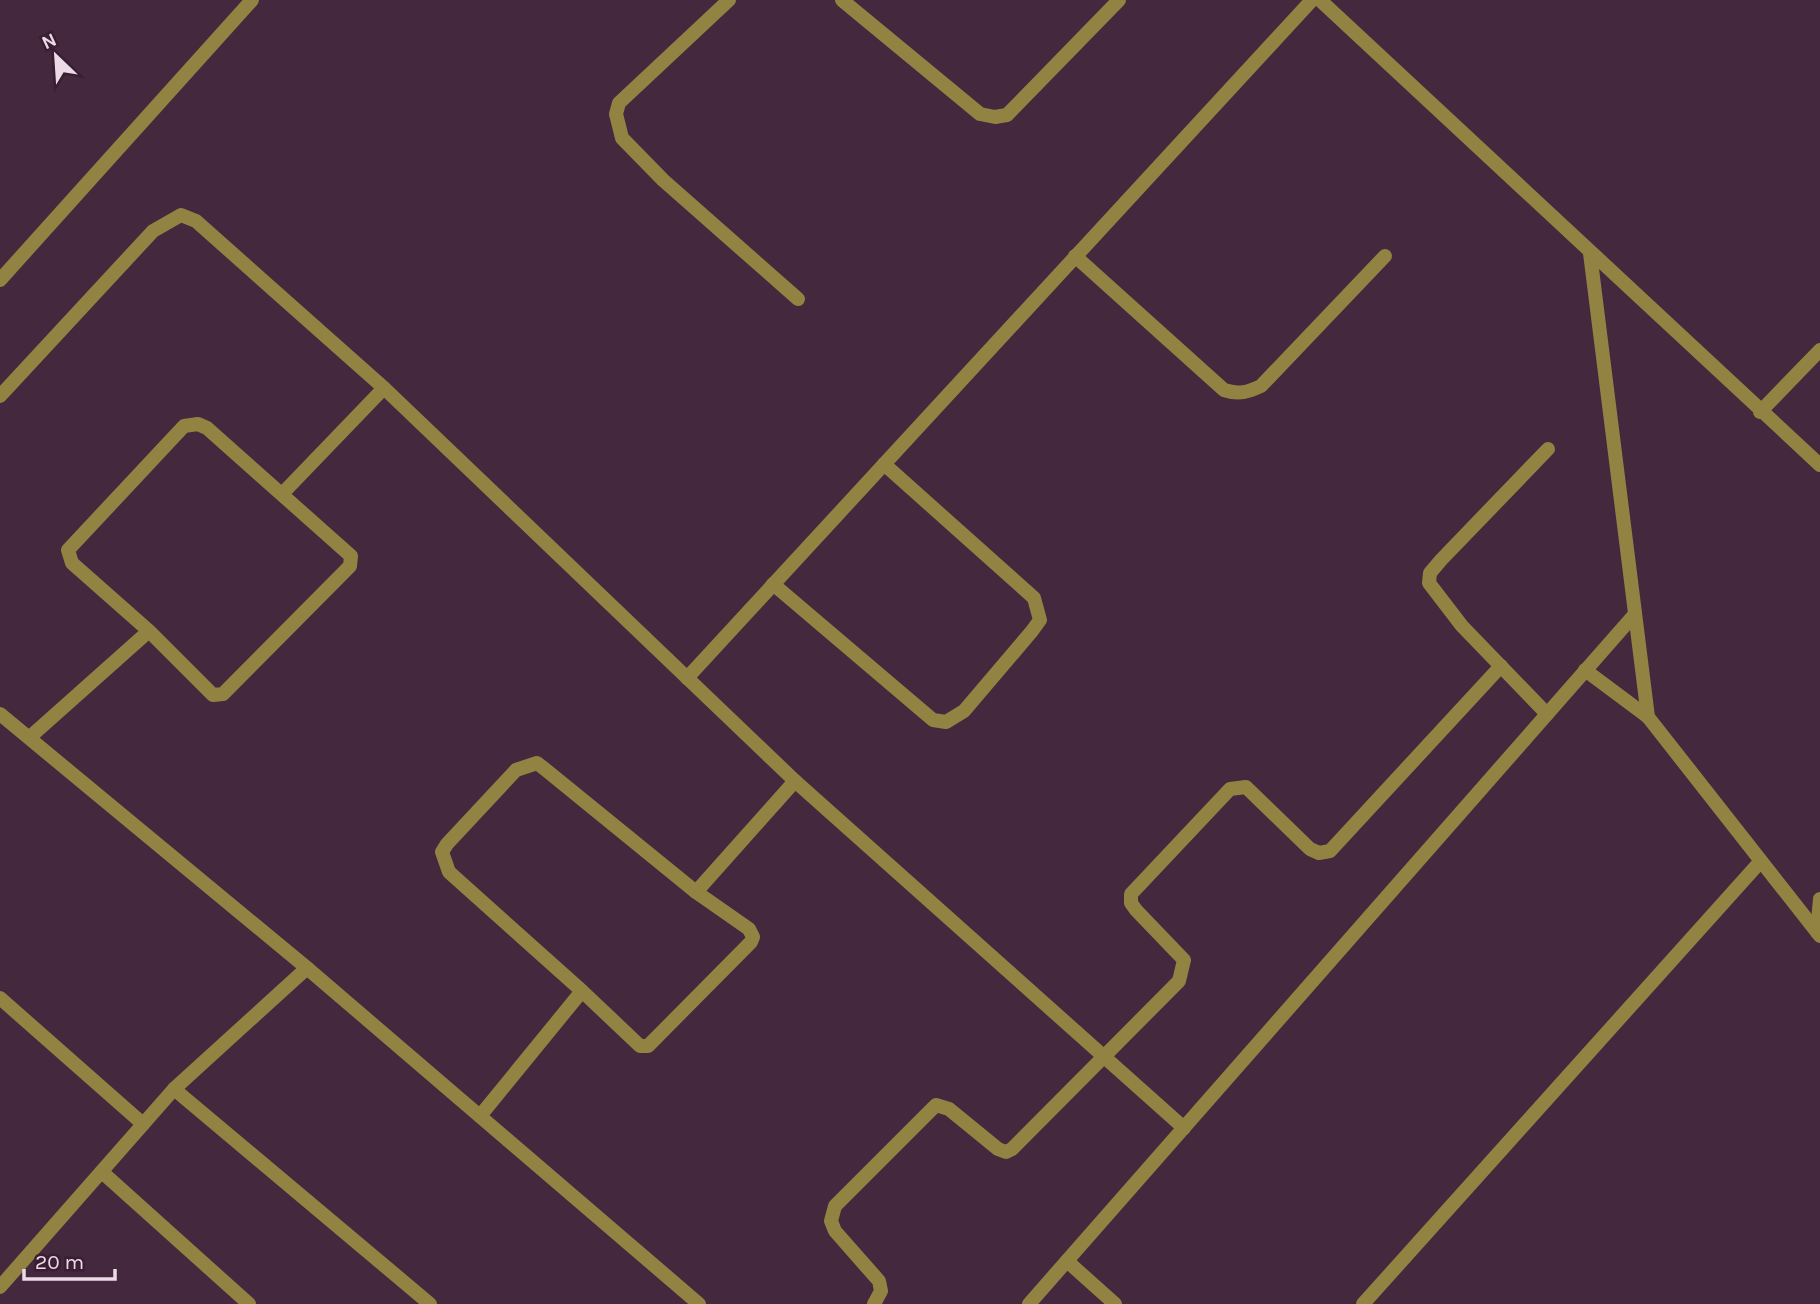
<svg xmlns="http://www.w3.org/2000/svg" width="1820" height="1304" viewBox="0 0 1820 1304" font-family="Karla,sans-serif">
	<rect width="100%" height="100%" fill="#44283d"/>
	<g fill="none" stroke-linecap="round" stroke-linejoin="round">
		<g stroke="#938342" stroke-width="14">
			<polyline points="729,0 619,103 616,114 622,138 663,180 798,299"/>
			<polyline points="842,0 980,114 995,117 1007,115 1119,0"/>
		</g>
		<g stroke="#938342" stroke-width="14">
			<polyline points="1320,0 1820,465"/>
			<polyline points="1590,253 1648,717 1820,936"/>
			<path d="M 1075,256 L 1224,390 C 1239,395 1248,392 1261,386 L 1385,256"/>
			<polyline points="0,396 153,231 181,215 196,221 384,388 795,781 1184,1128"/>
			<polyline points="1760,412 1820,350"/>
			<polyline points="282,494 384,388"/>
			<polyline points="773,584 933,720 946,722 964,711 1032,631 1040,620 1034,598 884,464"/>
			<polyline points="1585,670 1648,717"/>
			<polyline points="687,678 1312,0"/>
			<polyline points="0,714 307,968 699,1304"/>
			<polyline points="1547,714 1462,626 1429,583 1430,573 1441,560 1548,449"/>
			<polyline points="30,737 149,631 72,563 68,550 184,426 198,424 207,428 351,556 350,566 223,694 213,695 149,631"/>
			<polyline points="696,892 795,781"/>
			<polyline points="1817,932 1820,899"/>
			<polyline points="0,998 143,1124"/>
			<polyline points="174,1089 430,1304"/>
			<polyline points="480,1116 582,991 449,872 442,852 447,844 516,770 537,763 546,770 696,892 749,929 753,937 751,942 648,1046 640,1046 582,991"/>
			<polyline points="102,1172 249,1304"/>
			<polyline points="1067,1261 1115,1304"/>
			<polyline points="0,1287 174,1089 307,968"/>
			<polyline points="874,1304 881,1291 879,1281 835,1231 831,1221 835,1206 936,1105 949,1109 998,1149 1006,1152 1012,1149 1179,981 1184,960 1136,910 1131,903 1131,894 1230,789 1246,787 1310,849 1319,853 1330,851 1501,666"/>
			<polyline points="1029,1304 1635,614"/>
			<polyline points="1363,1304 1760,862"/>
		</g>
		<polyline stroke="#938342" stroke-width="14" points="0,280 252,0"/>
	</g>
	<g transform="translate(56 56) rotate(335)" stroke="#3a1e33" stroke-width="5" paint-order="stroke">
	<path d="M0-5L12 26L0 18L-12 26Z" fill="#eddae7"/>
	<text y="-10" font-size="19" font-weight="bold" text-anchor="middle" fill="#eddae7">N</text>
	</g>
	<path d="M24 1269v10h91v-10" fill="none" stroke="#eddae7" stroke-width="3.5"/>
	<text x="35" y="1269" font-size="21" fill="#eddae7" stroke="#3a1e33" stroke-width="5" paint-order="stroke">20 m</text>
</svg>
